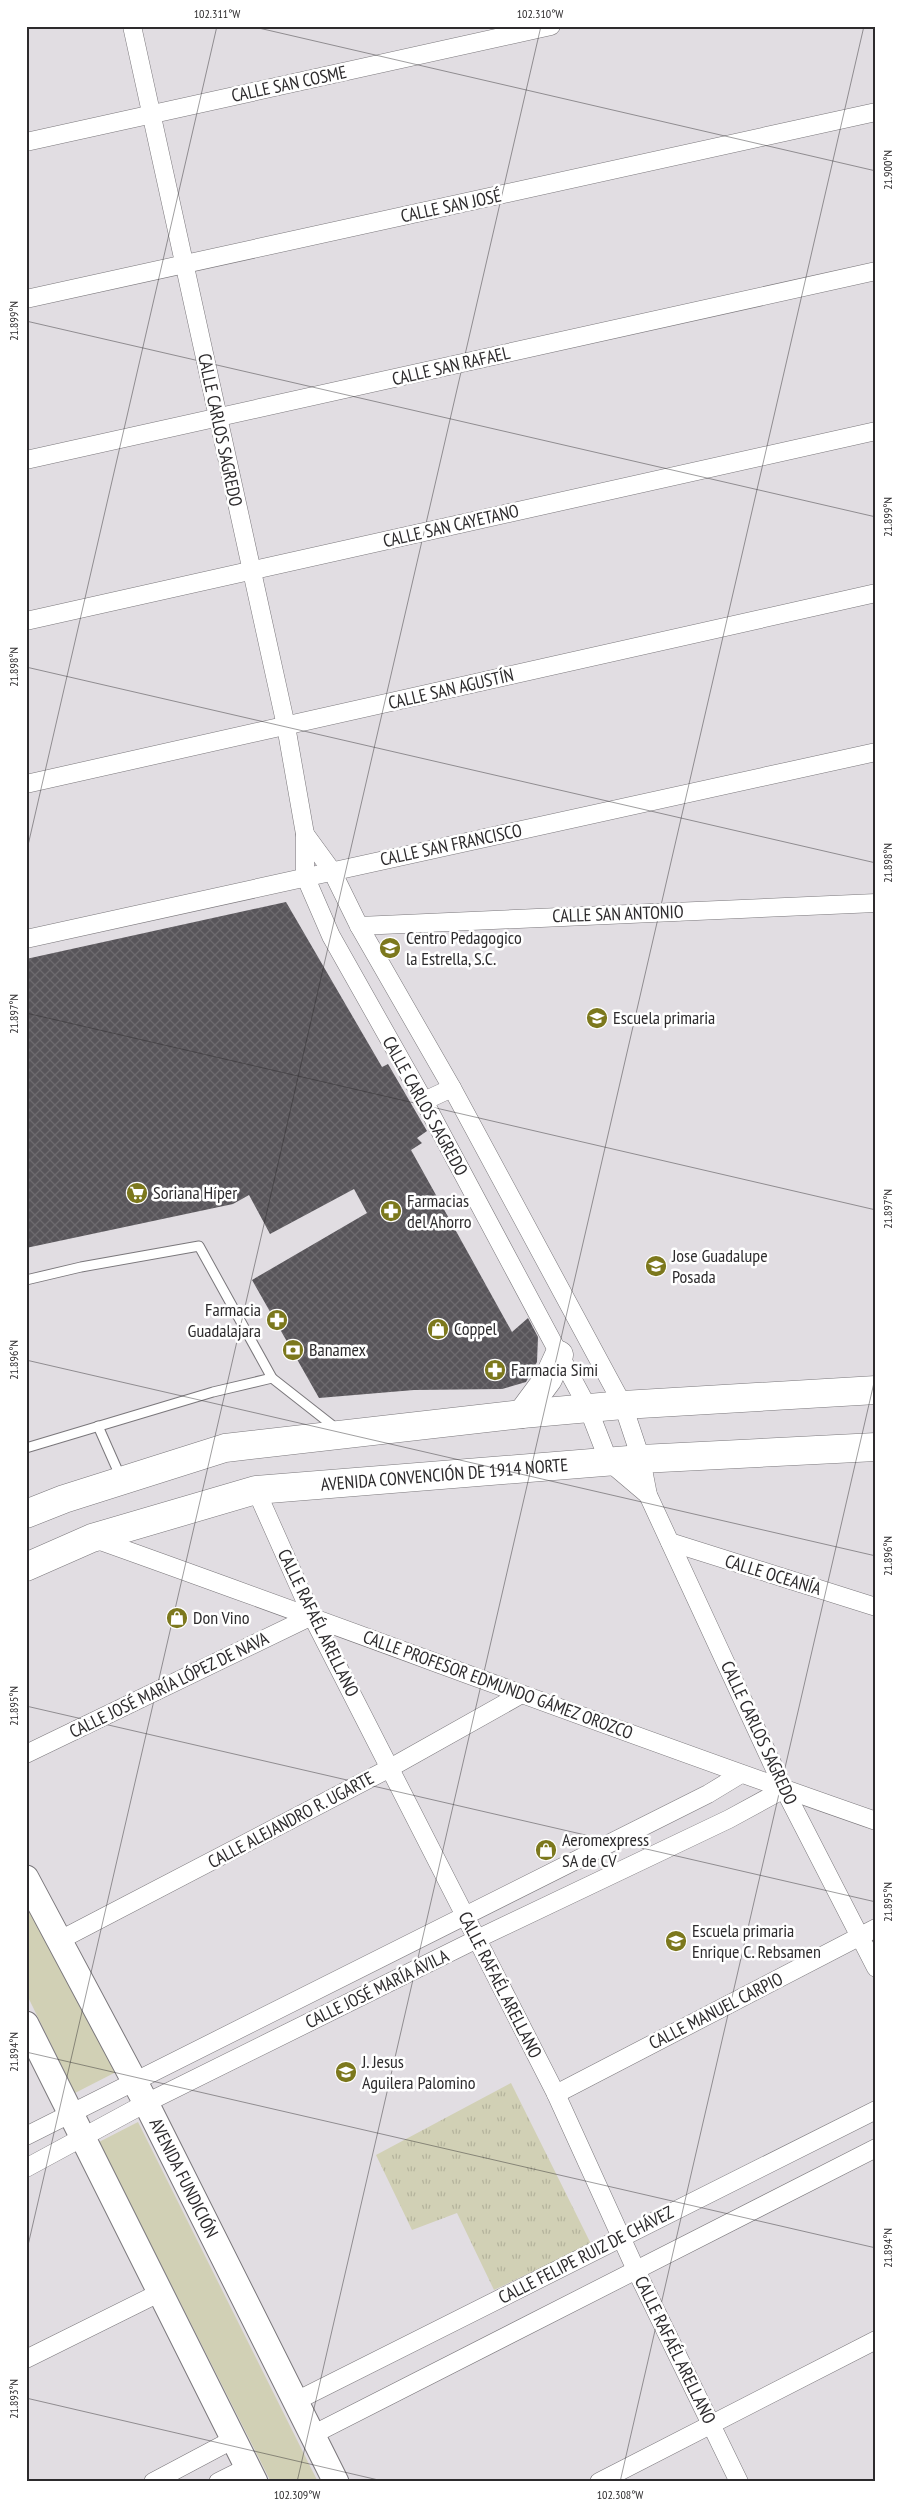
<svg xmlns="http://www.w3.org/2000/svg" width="902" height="2508" viewBox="0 0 902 2508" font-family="'PT Sans Narrow',sans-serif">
	<defs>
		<pattern id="grass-tufts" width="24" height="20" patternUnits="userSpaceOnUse" patternTransform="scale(1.25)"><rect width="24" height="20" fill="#d1d0b5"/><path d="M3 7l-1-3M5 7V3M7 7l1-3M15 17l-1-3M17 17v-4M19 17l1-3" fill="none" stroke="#b4b39c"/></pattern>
		<pattern id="building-cross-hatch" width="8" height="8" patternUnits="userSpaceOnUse" patternTransform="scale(1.25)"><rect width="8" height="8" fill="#58555a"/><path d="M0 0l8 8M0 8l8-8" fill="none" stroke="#6d6a6e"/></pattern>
	</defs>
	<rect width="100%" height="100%" fill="#e1dde2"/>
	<polygon fill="url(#grass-tufts)" points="511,2083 591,2244 494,2290 457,2213 412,2230 376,2155"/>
	<g fill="#d1d0b5">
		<polygon points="26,1893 116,2072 75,2093 26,1993"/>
		<polygon points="138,2122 318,2482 271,2482 99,2142"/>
	</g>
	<polygon fill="url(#building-cross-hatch)" points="286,902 382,1067 388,1064 427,1131 417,1138 422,1143 411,1150 512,1332 528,1318 538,1337 537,1362 526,1382 502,1389 414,1390 319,1398 252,1280 367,1213 354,1189 270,1234 249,1195 233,1204 26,1248 26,959"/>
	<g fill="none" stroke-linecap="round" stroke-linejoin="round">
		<g stroke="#7a777b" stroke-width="11">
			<g id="lane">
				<polyline points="26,1280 81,1267 199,1246 272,1378 337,1429"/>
				<polyline points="98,1426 121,1478"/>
				<polyline points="26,1448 213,1392 272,1378"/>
			</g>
		</g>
		<g stroke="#7a777b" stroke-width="19">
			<g id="street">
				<polyline points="132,26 286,726 305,834 305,876 331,936 424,1101 588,1408 609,1462 648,1495"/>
				<polyline points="26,142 551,26"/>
				<polyline points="26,299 876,112"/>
				<polyline points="26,460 876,271"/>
				<polyline points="26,621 876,431"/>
				<polyline points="26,784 876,593"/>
				<polyline points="305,834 332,871 359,926 452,1088 623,1405 641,1459 648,1495 784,1789 876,1968"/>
				<polyline points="359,926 876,903"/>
				<polyline points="26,939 876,752"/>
				<polyline points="424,1101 452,1088"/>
				<polyline points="256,1490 312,1616 556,2094 636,2270 739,2482"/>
				<path d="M 92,1538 C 354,1631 614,1730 876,1821"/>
				<polyline points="670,1542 876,1607"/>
				<polyline points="26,1754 312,1616"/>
				<polyline points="60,1940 390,1768 520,1695"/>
				<polyline points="556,2094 876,1928"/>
				<polyline points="26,2136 708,1794 741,1774"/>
				<polyline points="26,2168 146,2103 477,1939 729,1819 784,1789"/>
				<polyline points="26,2359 159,2293"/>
				<polyline points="296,2401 876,2110"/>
				<polyline points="312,2435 876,2148"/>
				<polyline points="153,2482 234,2439"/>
				<polyline points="218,2482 248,2467"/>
				<polyline points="599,2482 876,2340"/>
			</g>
		</g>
		<g stroke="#7a777b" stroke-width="27">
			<g id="secondary">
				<path id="s1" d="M 26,1878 L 146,2103 L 336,2482"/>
				<polyline points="26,2024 255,2482"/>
			</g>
		</g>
		<g stroke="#7a777b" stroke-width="29">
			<g id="primary">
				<polyline points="522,1414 548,1379 559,1355"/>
				<polyline points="26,1514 64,1499 225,1448 522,1414 623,1405 876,1390"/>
				<path id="s2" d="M 26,1567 L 92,1538 L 256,1490 L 641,1459 L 876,1447"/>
			</g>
		</g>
		<use href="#lane" stroke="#fff" stroke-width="9"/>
		<use href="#street" stroke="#fff" stroke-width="18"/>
		<use href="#secondary" stroke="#fff" stroke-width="25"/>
		<use href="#primary" stroke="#fff" stroke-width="28"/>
	</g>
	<path fill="none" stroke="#2d2b2d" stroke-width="1" stroke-opacity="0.45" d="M 250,26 L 876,171M 26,321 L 876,517M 26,667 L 876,863M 26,854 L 217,26M 26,1013 L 876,1210M 26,1360 L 876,1556M 26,1706 L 876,1902M 26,2052 L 876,2248M 26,2254 L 541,26M 26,2398 L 387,2482M 297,2482 L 864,26M 620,2482 L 876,1374"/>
	<defs>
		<g id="school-disc" transform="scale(1.125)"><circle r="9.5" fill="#7c781d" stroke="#fff"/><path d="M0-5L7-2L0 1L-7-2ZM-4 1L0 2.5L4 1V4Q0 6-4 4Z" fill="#fff"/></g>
		<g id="supermarket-disc" transform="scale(1.125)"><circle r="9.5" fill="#7c781d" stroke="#fff"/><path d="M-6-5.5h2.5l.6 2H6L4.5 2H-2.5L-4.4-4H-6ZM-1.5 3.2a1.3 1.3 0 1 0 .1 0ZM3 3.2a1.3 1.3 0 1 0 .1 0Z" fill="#fff"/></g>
		<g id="pharmacy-disc" transform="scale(1.125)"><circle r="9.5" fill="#7c781d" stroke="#fff"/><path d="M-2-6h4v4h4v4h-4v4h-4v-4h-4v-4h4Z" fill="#fff"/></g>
		<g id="shop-disc" transform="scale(1.125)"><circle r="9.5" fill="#7c781d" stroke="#fff"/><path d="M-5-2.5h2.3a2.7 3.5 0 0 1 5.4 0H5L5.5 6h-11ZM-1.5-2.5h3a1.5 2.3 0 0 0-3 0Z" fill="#fff"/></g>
		<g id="bank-disc" transform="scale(1.125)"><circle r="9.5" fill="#7c781d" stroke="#fff"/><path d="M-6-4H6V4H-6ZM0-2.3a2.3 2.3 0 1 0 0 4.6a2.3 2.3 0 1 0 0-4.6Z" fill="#fff"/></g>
	</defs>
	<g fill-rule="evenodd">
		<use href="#school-disc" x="390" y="948"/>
		<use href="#school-disc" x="597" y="1018"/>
		<use href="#supermarket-disc" x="137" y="1193"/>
		<use href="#pharmacy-disc" x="391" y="1211"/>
		<use href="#school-disc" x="656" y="1266"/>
		<use href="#pharmacy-disc" x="277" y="1320"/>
		<use href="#shop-disc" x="438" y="1329"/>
		<use href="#bank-disc" x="293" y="1350"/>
		<use href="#pharmacy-disc" x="495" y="1370"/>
		<use href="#shop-disc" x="177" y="1618"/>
		<use href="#shop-disc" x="546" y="1850"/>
		<use href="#school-disc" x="676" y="1941"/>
		<use href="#school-disc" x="346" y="2072"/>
	</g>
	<g text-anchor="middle" stroke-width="5" stroke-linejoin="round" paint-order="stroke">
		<g font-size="18" fill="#2d2b2d" stroke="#fff">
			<text transform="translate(289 84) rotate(-12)" y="6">CALLE SAN COSME</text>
			<text transform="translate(451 206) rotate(-12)" y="6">CALLE SAN JOSÉ</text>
			<text transform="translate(451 366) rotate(-13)" y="6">CALLE SAN RAFAEL</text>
			<text transform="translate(220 430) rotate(78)" y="6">CALLE CARLOS SAGREDO</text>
			<text transform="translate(451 526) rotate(-13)" y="6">CALLE SAN CAYETANO</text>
			<text transform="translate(451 689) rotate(-13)" y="6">CALLE SAN AGUSTÍN</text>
			<text transform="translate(451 845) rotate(-12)" y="6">CALLE SAN FRANCISCO</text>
			<text transform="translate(618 914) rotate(-2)" y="6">CALLE SAN ANTONIO</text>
			<text transform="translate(425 1106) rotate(61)" y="6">CALLE CARLOS SAGREDO</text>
			<text dy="6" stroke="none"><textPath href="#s2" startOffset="432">AVENIDA CONVENCIÓN DE 1914 NORTE</textPath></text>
			<text transform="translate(773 1575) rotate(17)" y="6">CALLE OCEANÍA</text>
			<text transform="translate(318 1623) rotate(64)" y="6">CALLE RAFAÉL ARELLANO</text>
			<text transform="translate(169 1685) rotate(-26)" y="6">CALLE JOSÉ MARÍA LÓPEZ DE NAVA</text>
			<text transform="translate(498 1685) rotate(20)" y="6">CALLE PROFESOR EDMUNDO GÁMEZ OROZCO</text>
			<text transform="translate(759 1733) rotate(65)" y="6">CALLE CARLOS SAGREDO</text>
			<text transform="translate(291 1820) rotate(-28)" y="6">CALLE ALEJANDRO R. UGARTE</text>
			<text transform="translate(500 1985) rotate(63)" y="6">CALLE RAFAÉL ARELLANO</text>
			<text transform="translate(377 1989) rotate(-26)" y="6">CALLE JOSÉ MARÍA ÁVILA</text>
			<text transform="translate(716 2011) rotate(-27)" y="6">CALLE MANUEL CARPIO</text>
			<text dy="6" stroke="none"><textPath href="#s1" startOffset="339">AVENIDA FUNDICIÓN</textPath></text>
			<text transform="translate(586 2255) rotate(-27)" y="6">CALLE FELIPE RUIZ DE CHÁVEZ</text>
			<text transform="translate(675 2350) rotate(64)" y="6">CALLE RAFAÉL ARELLANO</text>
		</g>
		<g font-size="18" fill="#2d2b2d" stroke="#fff" text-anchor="start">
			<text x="406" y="944">Centro Pedagogico<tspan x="406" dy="21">la Estrella, S.C.</tspan></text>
			<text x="613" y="1024">Escuela primaria</text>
			<text x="153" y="1199">Soriana Híper</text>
			<text x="407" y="1207">Farmacias<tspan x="407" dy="21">del Ahorro</tspan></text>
			<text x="672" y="1262">Jose Guadalupe<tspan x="672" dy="21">Posada</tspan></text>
			<text x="261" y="1316" text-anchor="end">Farmacia<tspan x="261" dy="21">Guadalajara</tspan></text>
			<text x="454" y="1335">Coppel</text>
			<text x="309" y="1356">Banamex</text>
			<text x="511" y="1376">Farmacia Simi</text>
			<text x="193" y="1624">Don Vino</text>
			<text x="562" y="1846">Aeromexpress<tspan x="562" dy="21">SA de CV</tspan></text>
			<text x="692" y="1937">Escuela primaria<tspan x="692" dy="21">Enrique C. Rebsamen</tspan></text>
			<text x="362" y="2068">J. Jesus<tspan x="362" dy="21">Aguilera Palomino</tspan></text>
		</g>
	</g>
	<rect width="902" height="2508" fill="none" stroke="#ffffff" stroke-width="55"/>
	<rect x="28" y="28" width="846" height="2452" fill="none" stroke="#2d2b2d" stroke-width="2"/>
	<g font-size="12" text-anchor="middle" fill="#2d2b2d">
		<text x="217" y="18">102.311°W</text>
		<text x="540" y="18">102.310°W</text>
		<text transform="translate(888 170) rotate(-90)" y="4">21.900°N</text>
		<text transform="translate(14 321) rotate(-90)" y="4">21.899°N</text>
		<text transform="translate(888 517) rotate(-90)" y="4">21.899°N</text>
		<text transform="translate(14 667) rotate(-90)" y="4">21.898°N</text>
		<text transform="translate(888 863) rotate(-90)" y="4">21.898°N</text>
		<text transform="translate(14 1014) rotate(-90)" y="4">21.897°N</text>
		<text transform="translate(888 1209) rotate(-90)" y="4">21.897°N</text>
		<text transform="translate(14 1360) rotate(-90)" y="4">21.896°N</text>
		<text transform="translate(888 1556) rotate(-90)" y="4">21.896°N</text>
		<text transform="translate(14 1706) rotate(-90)" y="4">21.895°N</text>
		<text transform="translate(888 1902) rotate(-90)" y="4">21.895°N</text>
		<text transform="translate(14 2052) rotate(-90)" y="4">21.894°N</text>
		<text transform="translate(888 2248) rotate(-90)" y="4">21.894°N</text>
		<text transform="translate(14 2399) rotate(-90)" y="4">21.893°N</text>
		<text x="297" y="2499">102.309°W</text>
		<text x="620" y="2499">102.308°W</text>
	</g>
</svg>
